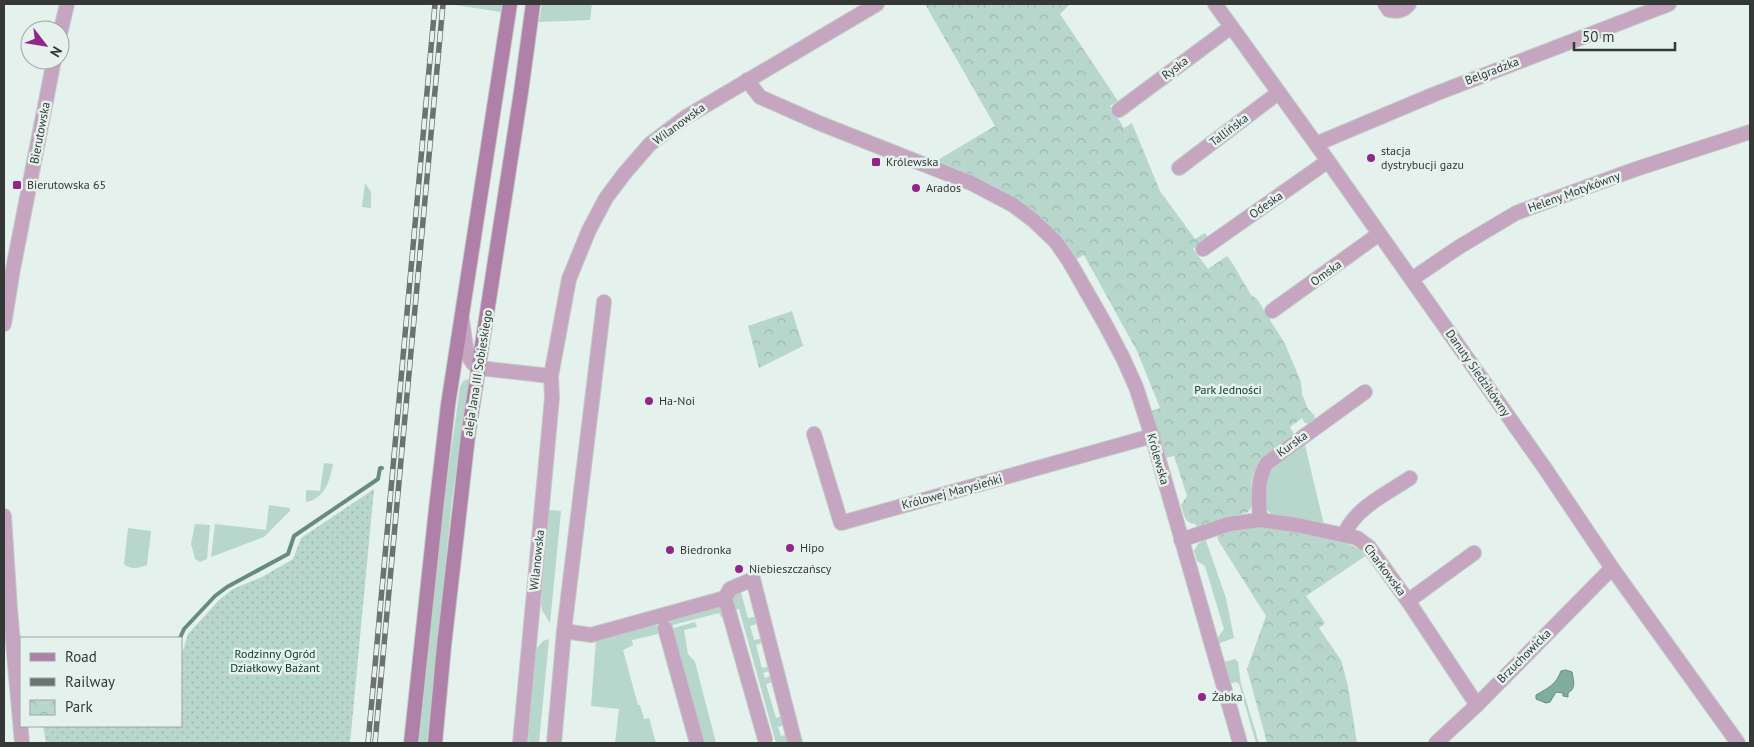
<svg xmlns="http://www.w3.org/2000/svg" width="1754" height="747" viewBox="0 0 1754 747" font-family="'PT Sans',sans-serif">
	<defs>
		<pattern id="park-crowns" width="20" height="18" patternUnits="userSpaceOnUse" patternTransform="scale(1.25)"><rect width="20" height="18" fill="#b7d6cc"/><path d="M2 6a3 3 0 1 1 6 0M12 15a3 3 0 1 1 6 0" fill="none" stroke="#9eb8b0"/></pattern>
		<pattern id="garden-dots" width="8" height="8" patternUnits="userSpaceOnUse" patternTransform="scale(1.25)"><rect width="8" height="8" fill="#b7d6cc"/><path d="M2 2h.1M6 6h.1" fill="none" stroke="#9eb8b0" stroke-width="1.8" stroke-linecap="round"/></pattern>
	</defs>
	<rect width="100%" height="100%" fill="#e5f1ed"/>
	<g fill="#b7d6cc">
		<polygon points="449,4 502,4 501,12"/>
		<polygon points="542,4 592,4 590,20 539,22"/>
		<polygon points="365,183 371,192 371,208 362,207"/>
		<polygon points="469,379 452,500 427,743 419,743 444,502 460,387 463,381"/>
		<path d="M 1304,441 L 1324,525 L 1273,515 L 1266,509 C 1257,468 1276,463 1304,441 Z"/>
		<path d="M 324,463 L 333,464 C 330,480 325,499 306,502 L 306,490 L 320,491 Z"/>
		<polygon points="269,505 290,508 290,511 264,537 211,557 215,524 266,530"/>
		<polygon points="549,510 561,511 550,623 542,610 541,604"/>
		<polygon points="195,524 210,525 207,559 200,562 195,559 191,544"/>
		<path d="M 128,528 L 151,531 L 147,565 C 139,568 130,570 124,564 Z"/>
		<polygon points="1205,538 1226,598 1234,638 1217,644 1216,640 1224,629 1205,566 1197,561 1194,551 1198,544 1201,542 1200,539"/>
		<polygon points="740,589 748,618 758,616 760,623 750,626 754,640 764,638 765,642 756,645 762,668 772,666 773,670 763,673 765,678 774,675 776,681 766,684 776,718 785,715 788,724 778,727 781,736 790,734 788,743 776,743 739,609 733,610 730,594"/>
		<polygon points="721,605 726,616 721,617 719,613 669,626 669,625 673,616"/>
		<polygon points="695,622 697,627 684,630 688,654 695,662 716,743 721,743 703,743 670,629"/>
		<polygon points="651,623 658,627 662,633 632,640 633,645 623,650 638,705 640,705 644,719 649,718 656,743 615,743 619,709 591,706 596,640 638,627 639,629 642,628 642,626"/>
		<polygon points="549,639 539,743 528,743 536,649 543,641"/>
		<polygon points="1235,659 1238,662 1241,684 1259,743 1256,743 1239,684 1236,682 1228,684 1223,664 1224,662"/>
	</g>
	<g fill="url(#park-crowns)">
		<path d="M 925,4 L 1070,4 L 1060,14 L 1118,101 L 1110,106 L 1124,128 L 1132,123 L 1160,191 L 1195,239 L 1205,233 L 1209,238 L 1193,249 L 1208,269 L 1227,256 L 1231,261 L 1251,295 L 1257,299 L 1285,344 L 1301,382 L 1302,394 L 1308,409 L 1315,416 L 1314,421 L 1310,424 L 1305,423 L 1302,418 L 1290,427 L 1294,434 L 1292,437 C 1272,451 1250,462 1251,490 C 1251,498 1254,505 1248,512 L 1197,527 L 1195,524 C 1184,523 1184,515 1181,505 L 1187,496 L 1174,456 L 1165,458 L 1151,411 L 1160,408 L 1137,351 L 1084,255 L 1075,260 C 1067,250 1060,238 1051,229 C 1020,194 978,177 936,161 L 995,126 Z"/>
		<polygon points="792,311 803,346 759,368 748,326"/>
		<path d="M 1255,526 C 1280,527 1350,538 1367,555 L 1306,596 L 1325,623 L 1319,628 L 1341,660 L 1348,686 L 1357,743 L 1267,743 L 1247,669 L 1266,616 L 1218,540 L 1217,535 L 1238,529 Z"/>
	</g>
	<polygon fill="url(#garden-dots)" points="374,489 350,743 46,743 43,726 181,726 181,657 188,634 219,600 233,589 262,577 293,559 301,538"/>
	<path fill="#7faea0" stroke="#688b80" d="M 1566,670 L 1572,672 C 1573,680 1577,688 1568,693 L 1568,697 L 1563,696 L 1563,693 L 1556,692 L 1550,702 L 1546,703 L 1536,699 L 1536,695 C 1548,688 1556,685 1561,671 Z"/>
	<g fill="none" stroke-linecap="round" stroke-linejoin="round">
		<polyline stroke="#688b80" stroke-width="4" points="180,638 184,629 215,596 227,587 288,554 294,536 378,479 380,468 382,468"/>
		<g stroke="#c2ccc9" stroke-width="16">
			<g id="minor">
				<polyline points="1215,4 1316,144 1544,467 1612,568 1738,743"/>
				<path d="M 1385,4 L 1389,10 C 1398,12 1403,11 1409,4"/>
				<polyline points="747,80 760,97 819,123 971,183 1013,205 1033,220 1056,242 1069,261 1104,322 1123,358 1136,387 1152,436 1240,743"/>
				<polyline points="1119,110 1231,27"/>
				<polyline points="1316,144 1435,94 1669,4"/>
				<polyline points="1179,168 1278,93"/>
				<polyline points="1203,249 1328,161"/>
				<polyline points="1412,279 1459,247 1516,213 1636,169 1750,132"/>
				<polyline points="1272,311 1379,234"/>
				<polyline points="814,434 841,523 1152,436"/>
				<path d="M 1260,520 C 1259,500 1256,480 1267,463 L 1365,392"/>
				<path d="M 1344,535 C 1355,508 1386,494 1410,478"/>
				<polyline points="1181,540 1229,524 1260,520 1297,525 1357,538 1369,547 1408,601 1477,705"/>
				<polyline points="725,598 730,589 753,579 795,743"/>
				<polyline points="1408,601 1474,553"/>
				<polyline points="665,628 697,743"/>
				<polyline points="564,631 591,635 725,598 765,739"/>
				<polyline points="520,743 552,398 551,376"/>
				<polyline points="554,743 564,631 604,302"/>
				<polyline points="1436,743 1477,705 1612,568"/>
			</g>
		</g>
		<g stroke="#c2ccc9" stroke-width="16">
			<g id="tertiary">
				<polyline points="60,34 67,4"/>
				<path d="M 462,320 C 465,335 464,361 479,368 L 551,376 L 569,279 L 589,230 L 606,198 L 624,174 L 650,144 L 686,117 L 877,4"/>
				<polyline points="4,324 13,269 54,60"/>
				<polyline points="4,516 10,609 22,743"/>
			</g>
		</g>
		<g stroke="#c2ccc9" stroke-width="16">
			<g id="secondary">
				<polyline points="411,743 436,509 448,405 510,4"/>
				<polyline points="435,743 444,646 468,436 521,92 533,4"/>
			</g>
		</g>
		<use href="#minor" stroke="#c5a5c0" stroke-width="14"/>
		<use href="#tertiary" stroke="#c5a5c0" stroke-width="14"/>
		<use href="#secondary" stroke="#af81a8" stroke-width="14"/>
		<g stroke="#6c7270" stroke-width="5.5">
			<g id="rail">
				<polyline points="368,743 435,4"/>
				<polyline points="375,743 443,4"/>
			</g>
		</g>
		<use href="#rail" stroke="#e5f1ed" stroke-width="4" stroke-dasharray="11" stroke-linecap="butt"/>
	</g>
	<g fill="#912689" stroke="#e5f1ed" stroke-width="2">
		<circle cx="1371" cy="158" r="5"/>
		<rect x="871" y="157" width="10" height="10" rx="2.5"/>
		<rect x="12" y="180" width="10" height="10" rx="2.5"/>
		<circle cx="916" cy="188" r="5"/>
		<circle cx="649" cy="401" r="5"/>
		<circle cx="790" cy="548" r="5"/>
		<circle cx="670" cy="550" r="5"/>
		<circle cx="739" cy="569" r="5"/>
		<circle cx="1202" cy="697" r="5"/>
	</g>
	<g text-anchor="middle" stroke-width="5" stroke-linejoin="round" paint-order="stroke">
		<g font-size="12" fill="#343837" stroke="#e5f1ed">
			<text transform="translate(1175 68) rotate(-37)" y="4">Ryska</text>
			<text transform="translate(1492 71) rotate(-21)" y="4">Belgradzka</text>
			<text transform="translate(679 124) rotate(-36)" y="4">Wilanowska</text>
			<text transform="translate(1229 130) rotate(-37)" y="4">Tallińska</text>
			<text transform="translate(40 133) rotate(-79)" y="4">Bierutowska</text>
			<text transform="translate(1574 192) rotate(-20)" y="4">Heleny Motykówny</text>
			<text transform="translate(1266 205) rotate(-35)" y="4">Odeska</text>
			<text transform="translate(1326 273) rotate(-36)" y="4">Omska</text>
			<text transform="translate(478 373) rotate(-81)" y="4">aleja Jana III Sobieskiego</text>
			<text transform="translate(1478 373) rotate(55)" y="4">Danuty Siedzikówny</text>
			<text transform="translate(1292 444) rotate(-36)" y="4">Kurska</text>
			<text transform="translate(1158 459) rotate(74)" y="4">Królewska</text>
			<text transform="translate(952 492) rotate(-15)" y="4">Królowej Marysieńki</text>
			<text transform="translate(537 560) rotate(-84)" y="4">Wilanowska</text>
			<text transform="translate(1385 570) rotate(53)" y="4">Charkowska</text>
			<text transform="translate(1524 656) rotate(-45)" y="4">Brzuchowicka</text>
		</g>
		<g font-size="12" fill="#343837" stroke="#e5f1ed" text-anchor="start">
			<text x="1381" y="155">stacja<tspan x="1381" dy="14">dystrybucji gazu</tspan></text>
			<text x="886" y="166">Królewska</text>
			<text x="27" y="189">Bierutowska 65</text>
			<text x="926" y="192">Arados</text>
			<text x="659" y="405">Ha-Noi</text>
			<text x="800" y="552">Hipo</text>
			<text x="680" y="554">Biedronka</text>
			<text x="749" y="573">Niebieszczańscy</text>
			<text x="1212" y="701">Żabka</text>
		</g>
		<g font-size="12" fill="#0a362c" stroke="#e5f1ed">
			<text x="1228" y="394">Park Jedności</text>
			<text x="275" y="658">Rodzinny Ogród<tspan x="275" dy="14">Działkowy Bażant</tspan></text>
		</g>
	</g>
	<rect width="1754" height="747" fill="none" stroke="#343837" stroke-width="10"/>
	<rect x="20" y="637" width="162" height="90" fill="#e5f1ed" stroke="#9ea7a4"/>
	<rect x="30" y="653" width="25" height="8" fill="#af81a8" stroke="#9ea7a4"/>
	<text x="65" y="662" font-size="15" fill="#343837">Road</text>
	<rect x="30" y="678" width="25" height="8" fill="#6c7270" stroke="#9ea7a4"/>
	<text x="65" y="687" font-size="15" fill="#343837">Railway</text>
	<rect x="30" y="700" width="25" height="15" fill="url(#park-crowns)" stroke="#9ea7a4"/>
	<text x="65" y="712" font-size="15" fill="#343837">Park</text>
	<g transform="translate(45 45) rotate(121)"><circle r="24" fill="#e5f1ed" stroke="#9ea7a4"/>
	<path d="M0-4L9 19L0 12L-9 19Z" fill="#912689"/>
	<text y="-8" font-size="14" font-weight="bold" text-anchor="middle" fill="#343837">N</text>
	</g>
	<path d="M1574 42v8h101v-8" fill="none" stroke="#343837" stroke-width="2.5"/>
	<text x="1582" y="42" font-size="15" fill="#343837" stroke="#e5f1ed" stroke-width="4" paint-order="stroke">50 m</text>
</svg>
